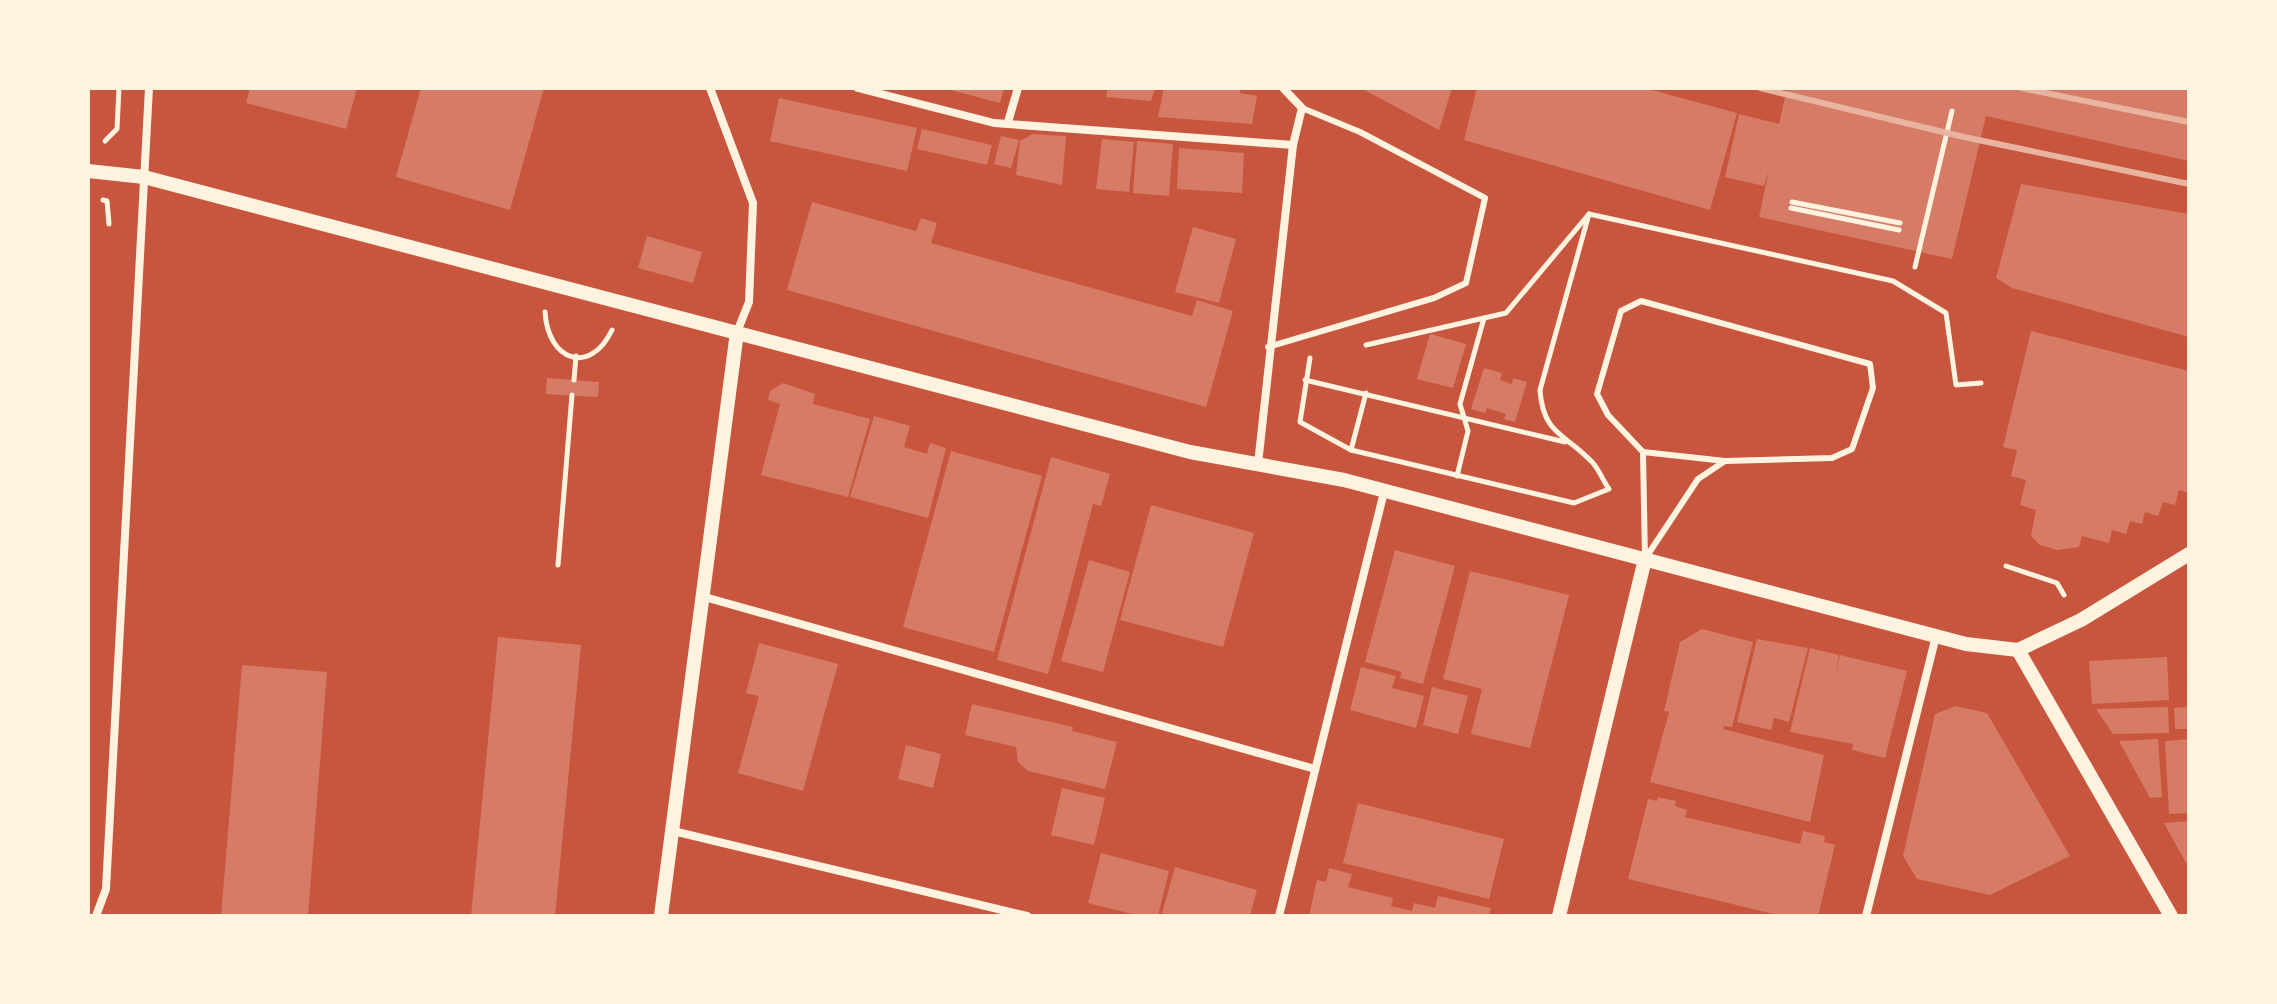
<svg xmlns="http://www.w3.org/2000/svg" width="2277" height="1004" viewBox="0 0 2277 1004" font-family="Signika,sans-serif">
	<rect width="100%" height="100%" fill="#c8553d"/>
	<g fill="#d67c66">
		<polygon points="250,88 357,88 346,129 246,103"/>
		<polygon points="421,88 544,88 510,210 396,177"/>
		<polygon points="943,88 1004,88 1000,103"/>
		<polygon points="1108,88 1155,88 1151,101 1106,97"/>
		<polygon points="1164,88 1241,88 1240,93 1257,96 1252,124 1158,117"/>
		<polygon points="1361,88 1452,88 1439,130"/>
		<polygon points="1477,88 1644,88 1737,113 1710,210 1464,140"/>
		<polygon points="1787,88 2189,88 2189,161 1986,116 1952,259 1759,217 1769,170 1764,186 1725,177 1739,114 1779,124"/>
		<polygon points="779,98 917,128 907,171 770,141"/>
		<polygon points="922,129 992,145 987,165 917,149"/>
		<polygon points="1033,134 1066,136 1062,185 1016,175 1020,141"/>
		<polygon points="1001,136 1019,140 1011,168 994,164"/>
		<polygon points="1102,139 1134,142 1129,192 1096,189"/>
		<polygon points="1137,141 1173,144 1169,196 1133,193"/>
		<polygon points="1179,148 1244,153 1242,193 1177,189"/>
		<polygon points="2021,184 2189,214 2189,337 2012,288 1996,278"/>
		<polygon points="812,202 916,231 921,218 937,223 931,243 1192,316 1197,300 1233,311 1206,407 787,290"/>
		<polygon points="1193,227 1236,239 1219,303 1175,292"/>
		<polygon points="647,236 702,252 693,283 638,268"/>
		<polygon points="2031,331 2189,371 2189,493 2179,490 2175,505 2163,502 2158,516 2145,512 2142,524 2130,521 2126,534 2112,530 2109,543 2082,536 2079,547 2057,550 2040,545 2031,536 2036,510 2020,505 2026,480 2011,476 2017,450 2003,447"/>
		<polygon points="1430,334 1466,344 1453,388 1417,379"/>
		<polygon points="1484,368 1502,373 1500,380 1512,384 1513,378 1527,382 1515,422 1504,419 1506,414 1487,408 1485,413 1471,409"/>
		<polygon points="547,378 599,382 598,397 546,394"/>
		<polygon points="783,383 815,394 813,404 870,419 848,497 761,475 780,404 768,400 770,391"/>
		<polygon points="874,416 910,426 904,447 927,454 930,443 946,448 928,518 850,497"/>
		<polygon points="951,451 1042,476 994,652 903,627"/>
		<polygon points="1051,457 1110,474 1101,506 1093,504 1048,674 997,660"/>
		<polygon points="1151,505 1254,533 1223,647 1120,620"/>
		<polygon points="1395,550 1455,566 1423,684 1400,678 1402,672 1365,662"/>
		<polygon points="1089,560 1130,572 1103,672 1061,661"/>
		<polygon points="1470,571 1569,595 1530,748 1471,734 1482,689 1443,679"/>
		<polygon points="1702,629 1753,642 1732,727 1724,726 1723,729 1824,755 1810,822 1650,782 1669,712 1664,711 1680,642"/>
		<polygon points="498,637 581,645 555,916 471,916"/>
		<polygon points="1757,639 1808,648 1789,722 1774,718 1771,730 1737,722"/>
		<polygon points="759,643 838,664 803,791 738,773 759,696 746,693"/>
		<polygon points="1810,648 1839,655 1835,678 1840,655 1907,671 1885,758 1852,750 1853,744 1790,732"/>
		<polygon points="2167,657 2169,700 2092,704 2089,661"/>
		<polygon points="242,665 327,672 308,916 221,916"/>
		<polygon points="1361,667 1396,676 1392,688 1424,696 1416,728 1350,710"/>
		<polygon points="1432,687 1468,696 1458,734 1423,725"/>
		<polygon points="972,704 1073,727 1072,731 1117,742 1105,789 1028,771 1018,762 1016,747 965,735"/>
		<polygon points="1956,706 1987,713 2070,856 1990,895 1917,879 1903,856 1935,714"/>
		<polygon points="2168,707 2169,733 2113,734 2096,709"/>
		<polygon points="2189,707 2189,729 2175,729 2174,708"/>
		<polygon points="2158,739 2162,797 2150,798 2119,741"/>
		<polygon points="2189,739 2189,813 2169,814 2165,741"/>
		<polygon points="906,745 941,754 933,788 898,779"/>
		<polygon points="1062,788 1105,798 1094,845 1051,835"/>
		<polygon points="1658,797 1676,801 1675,806 1687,810 1685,817 1800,844 1803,831 1825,836 1824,842 1835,845 1818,916 1782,916 1628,879 1648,799 1657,801"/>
		<polygon points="1358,803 1504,839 1489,899 1343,863"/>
		<polygon points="2189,821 2189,863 2186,863 2164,823"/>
		<polygon points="1101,853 1169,871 1158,916 1140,916 1088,903"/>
		<polygon points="1175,867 1257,890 1250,916 1174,916 1162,913"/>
		<polygon points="1329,868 1352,874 1348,887 1393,898 1391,906 1412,911 1414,903 1435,908 1438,896 1491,908 1489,916 1309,916 1317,880 1326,882"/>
	</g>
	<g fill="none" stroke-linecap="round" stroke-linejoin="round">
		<g stroke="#fff3e0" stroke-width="5">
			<polyline points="105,141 117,129 119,88"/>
			<polyline points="103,200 107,201 109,224"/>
			<polyline points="1792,202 1900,223"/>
			<polyline points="1791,208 1899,230"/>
			<polyline points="1915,267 1952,111"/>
			<path d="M 545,312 C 548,361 590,376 612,330"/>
			<polyline points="1366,345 1506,313 1589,214"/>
			<path d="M 1310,358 L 1300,422 L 1351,450 L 1574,503 L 1609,489 C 1603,481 1599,469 1592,462 C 1566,434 1543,435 1540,390 L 1589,214 L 1893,281 L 1946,313 L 1956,385 L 1981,383"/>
			<polyline points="574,380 576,356"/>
			<polyline points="1305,380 1565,442"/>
			<polyline points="1351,450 1366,393"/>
			<polyline points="1457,476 1468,431 1460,404 1484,318"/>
			<polyline points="558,565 572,395"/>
			<polyline points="2006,566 2057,583 2064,595"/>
		</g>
		<g stroke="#fff3e0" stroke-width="6">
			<polygon points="1641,301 1870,364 1873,388 1852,449 1832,458 1725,461 1698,479 1645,559 1643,452 1608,415 1597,394 1621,311"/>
			<polyline points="1268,347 1434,298 1466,283 1485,198 1360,132 1302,108"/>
			<polyline points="1643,452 1725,461"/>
		</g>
		<g stroke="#fff3e0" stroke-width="8">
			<polyline points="710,88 753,203 749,302 737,332"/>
			<polyline points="858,88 994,123 1293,145"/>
			<polyline points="1008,122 1018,88"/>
			<polyline points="1258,464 1293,145 1302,108 1283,88"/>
			<polyline points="701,596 1315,769"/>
			<polyline points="673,831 1027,916"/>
			<polyline points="96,916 106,889 149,88"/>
			<polyline points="1279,916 1384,492"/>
			<polyline points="1866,916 1936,636"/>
		</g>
		<g stroke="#fff3e0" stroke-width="14">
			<polyline points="88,171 144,177 1190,452 1344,480 1966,644 2018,650 2081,620 2189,554"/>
			<polyline points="2018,650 2171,916"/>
			<polyline points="661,916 737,332"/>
			<polyline points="1559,916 1645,559"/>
		</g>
		<g stroke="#e9b49f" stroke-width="6">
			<polyline points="1760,88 1964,137 2189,184"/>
			<polyline points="2021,88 2189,122"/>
		</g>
	</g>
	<rect width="2277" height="1004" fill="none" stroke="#fff3e0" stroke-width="180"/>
</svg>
